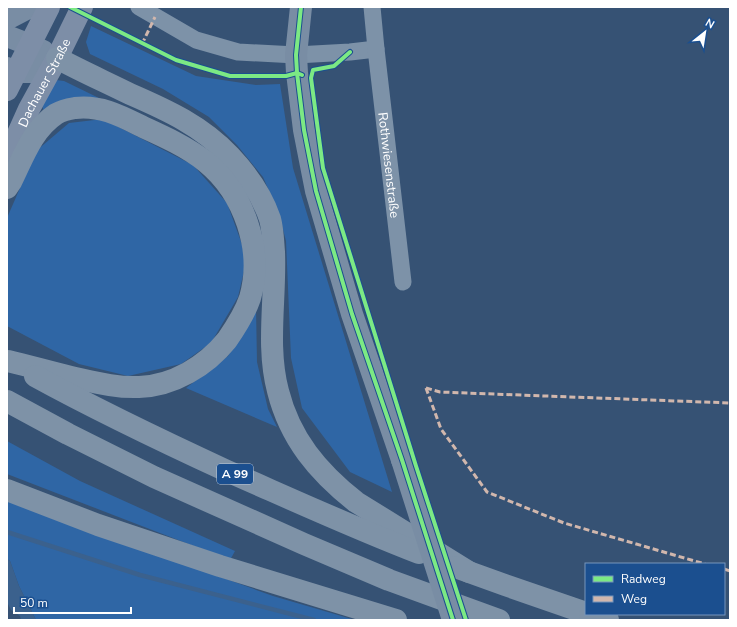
<svg xmlns="http://www.w3.org/2000/svg" width="737" height="627" viewBox="0 0 737 627" font-family="'Nunito Sans',sans-serif">
	<rect width="100%" height="100%" fill="#365274"/>
	<g fill="#2f66a5">
		<polygon points="91,26 196,76 256,85 280,84 293,168 392,492 350,472 302,408 291,358 286,241 279,214 263,177 237,145 209,117 163,89 90,54 86,42"/>
		<polygon points="56,80 64,81 103,100 44,111 42,106"/>
		<polygon points="103,119 193,165 227,203 247,258 238,297 211,343 181,364 128,376 79,364 7,326 7,218 36,151 69,123"/>
		<polygon points="256,308 257,362 268,409 277,427 186,388 228,356"/>
		<polygon points="7,441 80,481 235,551 230,560 7,474"/>
		<polygon points="7,500 273,596 355,620 36,620 19,586 10,561 7,559"/>
	</g>
	<polygon fill="#3b618d" points="7,559 10,561 19,586 36,620 21,620 20,616 11,610 7,602"/>
	<g fill="none" stroke-linecap="round" stroke-linejoin="round">
		<polyline stroke="#3b618d" stroke-width="4.5" points="7,532 140,575 314,620"/>
		<g stroke="#7d92a8" stroke-width="17">
			<polyline points="139,7 196,40 238,52 296,55 350,52 376,49"/>
			<path id="s1" d="M 372,7 L 376,49 L 403,282"/>
		</g>
		<g stroke="#798da4" stroke-width="22">
			<polyline points="301,7 296,55 297,73 304,130 316,191 352,314 402,460"/>
			<polyline points="7,19 30,7"/>
			<polyline points="7,36 30,45 43,51"/>
			<polyline points="7,68 15,72 36,72 51,67 30,45"/>
		</g>
		<g stroke="#7d8ea7" stroke-width="22">
			<polyline points="7,90 49,7"/>
			<path id="s2" d="M 7,158 L 29,109 L 57,58 L 82,7"/>
		</g>
		<g stroke="#7e92a7" stroke-width="22">
			<path d="M 57,58 C 81,71 106,82 130,94 C 167,110 202,126 230,156 C 247,174 262,195 270,219 C 273,230 273,241 274,252 C 276,298 266,346 278,391 C 290,439 318,472 356,502 L 469,572"/>
			<path d="M 7,188 L 11,182 C 23,158 32,130 56,114 C 61,111 69,109 75,108 C 101,105 121,116 143,127 C 165,137 187,147 206,162 C 244,193 264,250 250,298 C 245,313 236,327 227,340 C 206,366 173,386 139,387 C 116,388 94,382 71,377 C 50,372 29,366 8,361"/>
			<path d="M 35,376 C 97,410 162,441 227,471 C 291,499 354,528 419,553"/>
			<polyline points="7,401 68,434 154,477 304,544 389,580 499,620"/>
			<polyline points="7,490 98,525 220,566 396,620"/>
			<polyline points="455,567 505,585 586,613"/>
			<polyline points="590,614 608,620"/>
		</g>
		<polyline stroke="#798da4" stroke-width="22" points="402,460 453,620"/>
		<g stroke="#d1b7ad" stroke-width="3" stroke-dasharray="6 3" stroke-linecap="butt">
			<polyline points="142,44 155,17"/>
			<polyline points="426,388 441,429 487,492 564,523 705,564"/>
			<polyline points="426,388 440,392 730,403"/>
			<polyline points="724,569 730,571"/>
		</g>
		<g stroke="#1b4f8f" stroke-width="6">
			<g id="cycleway">
				<polyline points="70,7 176,60 230,76 286,76 297,73 302,75"/>
				<polyline points="301,7 296,55 297,73 304,130 316,191 352,314 402,460 453,620"/>
				<polyline points="350,52 334,66 313,70 311,78 323,168 416,466 466,620"/>
			</g>
		</g>
		<use href="#cycleway" stroke="#7ce984" stroke-width="4"/>
	</g>
	<g text-anchor="middle" stroke-width="3" stroke-linejoin="round" paint-order="stroke">
		<rect fill="#1b4f8f" stroke="#bbcadd" stroke-width="1" x="217" y="464" width="36" height="20" rx="3"/>
		<g font-size="12" font-weight="bold" fill="#fff">
			<text x="235" y="478">A 99</text>
		</g>
		<g font-size="13" fill="#fff" stroke="#1b4f8f">
			<text dy="5" stroke="none"><textPath href="#s2" startOffset="84">Dachauer Straße</textPath></text>
			<text dy="5" stroke="none"><textPath href="#s1" startOffset="159">Rothwiesenstraße</textPath></text>
		</g>
	</g>
	<rect width="737" height="627" fill="none" stroke="#ffffff" stroke-width="16"/>
	<rect x="585" y="563" width="140" height="52" fill="#1b4f8f" stroke="#7695bc"/>
	<rect x="593" y="576" width="20" height="6" fill="#7ce984" stroke="#7695bc"/>
	<text x="621" y="583" font-size="12" fill="#ffffff">Radweg</text>
	<rect x="593" y="596" width="20" height="6" fill="#d1b7ad" stroke="#7695bc"/>
	<text x="621" y="603" font-size="12" fill="#ffffff">Weg</text>
	<g transform="translate(705 32) rotate(30)" stroke="#1b4f8f" stroke-width="3" paint-order="stroke">
	<path d="M0-3L7 15L0 10L-7 15Z" fill="#ffffff"/>
	<text y="-6" font-size="11" font-weight="bold" text-anchor="middle" fill="#ffffff">N</text>
	</g>
	<path d="M14 607v6h117v-6" fill="none" stroke="#ffffff" stroke-width="2"/>
	<text x="20" y="607" font-size="12" fill="#ffffff" stroke="#1b4f8f" stroke-width="3" paint-order="stroke">50 m</text>
</svg>
